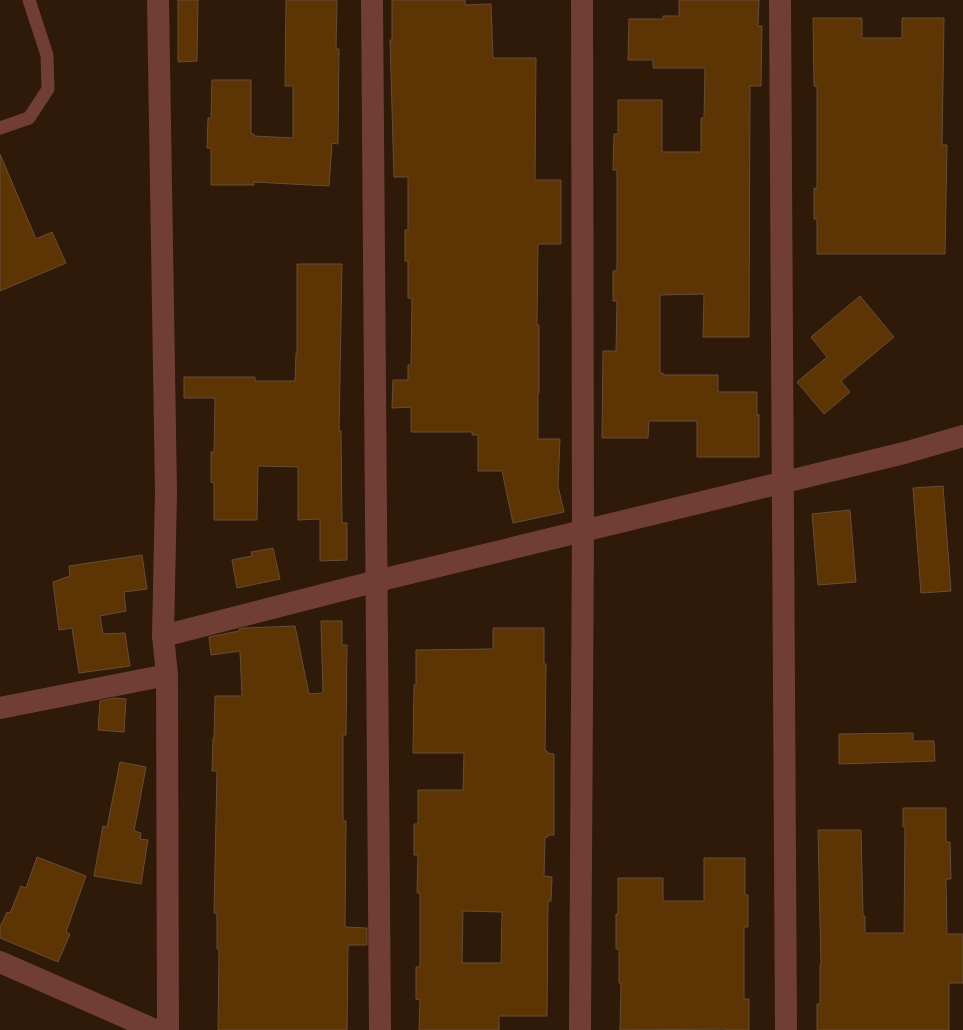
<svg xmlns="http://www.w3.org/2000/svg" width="963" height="1030" viewBox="0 0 963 1030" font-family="'Alegreya Sans',sans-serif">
	<rect width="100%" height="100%" fill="#2f1908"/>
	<g fill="#5d3403" stroke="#664e39" fill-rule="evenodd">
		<polygon points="178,0 198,0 197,61 178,62"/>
		<polygon points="286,0 337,0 336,49 339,49 338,144 332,143 329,186 254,182 254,185 211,185 211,148 207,148 208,118 211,118 212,80 251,80 251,134 254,134 254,136 293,138 293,86 285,86"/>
		<polygon points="392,0 465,0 465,5 491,4 493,58 536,58 535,180 561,180 561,244 538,244 537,325 539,325 539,393 538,393 538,439 560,439 558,486 564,512 513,523 502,471 478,471 478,435 472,435 472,432 411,432 411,407 392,408 393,380 408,380 408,365 411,365 412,298 408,298 408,261 405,261 405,230 408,230 408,177 394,177 390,40 392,40"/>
		<polygon points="679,0 759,0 758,26 762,26 761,86 750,86 749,337 703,337 704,294 660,295 660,373 663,373 663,375 718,375 718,392 757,392 757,416 759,414 759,457 697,457 697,421 649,421 648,438 602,438 603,351 616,351 617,301 613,301 613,271 617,270 617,170 613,170 614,134 618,134 618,100 662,100 662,152 701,152 701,118 704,118 705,68 653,68 653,60 628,60 629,19 663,19 663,16 679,16"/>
		<polygon points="813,18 862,18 862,38 902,38 902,18 944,18 942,145 947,145 945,254 817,254 817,219 814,219 814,188 817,189 817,87 814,86"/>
		<polygon points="0,154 36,239 52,232 66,263 0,291"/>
		<polygon points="297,264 342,264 339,431 341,431 342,523 347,523 347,560 320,561 320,519 298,520 298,467 258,466 257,520 214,520 214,483 211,482 211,452 214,452 215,398 184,398 184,377 255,377 255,381 295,381 296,353 297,353"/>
		<polygon points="860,296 894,337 841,381 850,392 824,414 797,382 827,357 811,337"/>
		<polygon points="943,486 951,591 921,593 913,488"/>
		<polygon points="850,510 856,582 818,585 812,514"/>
		<polygon points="273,548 280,579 237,588 232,560 252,556 251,552"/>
		<polygon points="142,555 147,589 124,592 126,611 100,616 103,634 125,633 130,666 79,673 72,628 59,630 53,582 70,576 69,566"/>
		<polygon points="321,621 342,621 342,645 347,645 346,735 343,735 343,821 346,821 345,927 367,928 367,945 348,945 347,1030 218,1030 219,949 217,949 217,913 214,913 217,771 212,771 213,738 214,738 215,696 242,696 240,651 211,655 209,637 239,631 239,629 245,628 295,626 309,694 323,693"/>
		<path d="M 493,628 L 544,628 L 544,664 L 546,664 L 545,751 L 547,751 L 547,753 L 554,754 L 554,835 L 548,835 L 548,837 L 545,837 L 544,876 L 552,877 L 551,901 L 548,901 L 547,1016 L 499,1016 L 499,1030 L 419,1030 L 420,1000 L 416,999 L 416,967 L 420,967 L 420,893 L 417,893 L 418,855 L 414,855 L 414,824 L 418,824 L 418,790 L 463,790 L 464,753 L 413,753 L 414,685 L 416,685 L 416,650 L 493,649 ZM 463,911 L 502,912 L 501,963 L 462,963 Z"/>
		<polygon points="114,698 126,699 124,732 98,730 100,701"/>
		<polygon points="913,733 913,741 934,741 935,761 839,764 839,734"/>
		<polygon points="120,762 146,767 134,831 141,833 140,839 148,840 141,884 94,876 103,826 107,827"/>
		<polygon points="903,808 946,808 946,842 950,842 951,879 946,879 947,934 963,934 963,983 949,983 949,1030 817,1030 817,1004 820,1004 820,965 821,965 818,830 861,830 863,916 865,916 865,933 904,933 905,827 903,827"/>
		<polygon points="37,857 86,876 66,932 70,934 58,962 0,938 0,927 7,912 10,913 21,886 26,888"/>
		<polygon points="704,858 745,858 745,895 748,895 748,927 744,927 744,999 749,999 749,1030 726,1030 726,1029 620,1030 621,983 619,983 619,949 616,949 616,914 618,914 618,878 663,878 663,901 704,901"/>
	</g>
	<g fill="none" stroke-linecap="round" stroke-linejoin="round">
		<polyline stroke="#713e36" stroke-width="13" points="0,128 29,118 48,89 47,55 29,0"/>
		<g stroke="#713e36" stroke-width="22">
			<polyline points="158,0 166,492 163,636 167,675 168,1030"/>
			<polyline points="372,0 380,1030"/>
			<polyline points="780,0 786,1030"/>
			<polyline points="163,636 377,581 904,453 963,436"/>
			<polyline points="0,708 167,675"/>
			<polyline points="0,962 155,1030"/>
			<polyline points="580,1030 583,531 582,0"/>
		</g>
	</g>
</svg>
